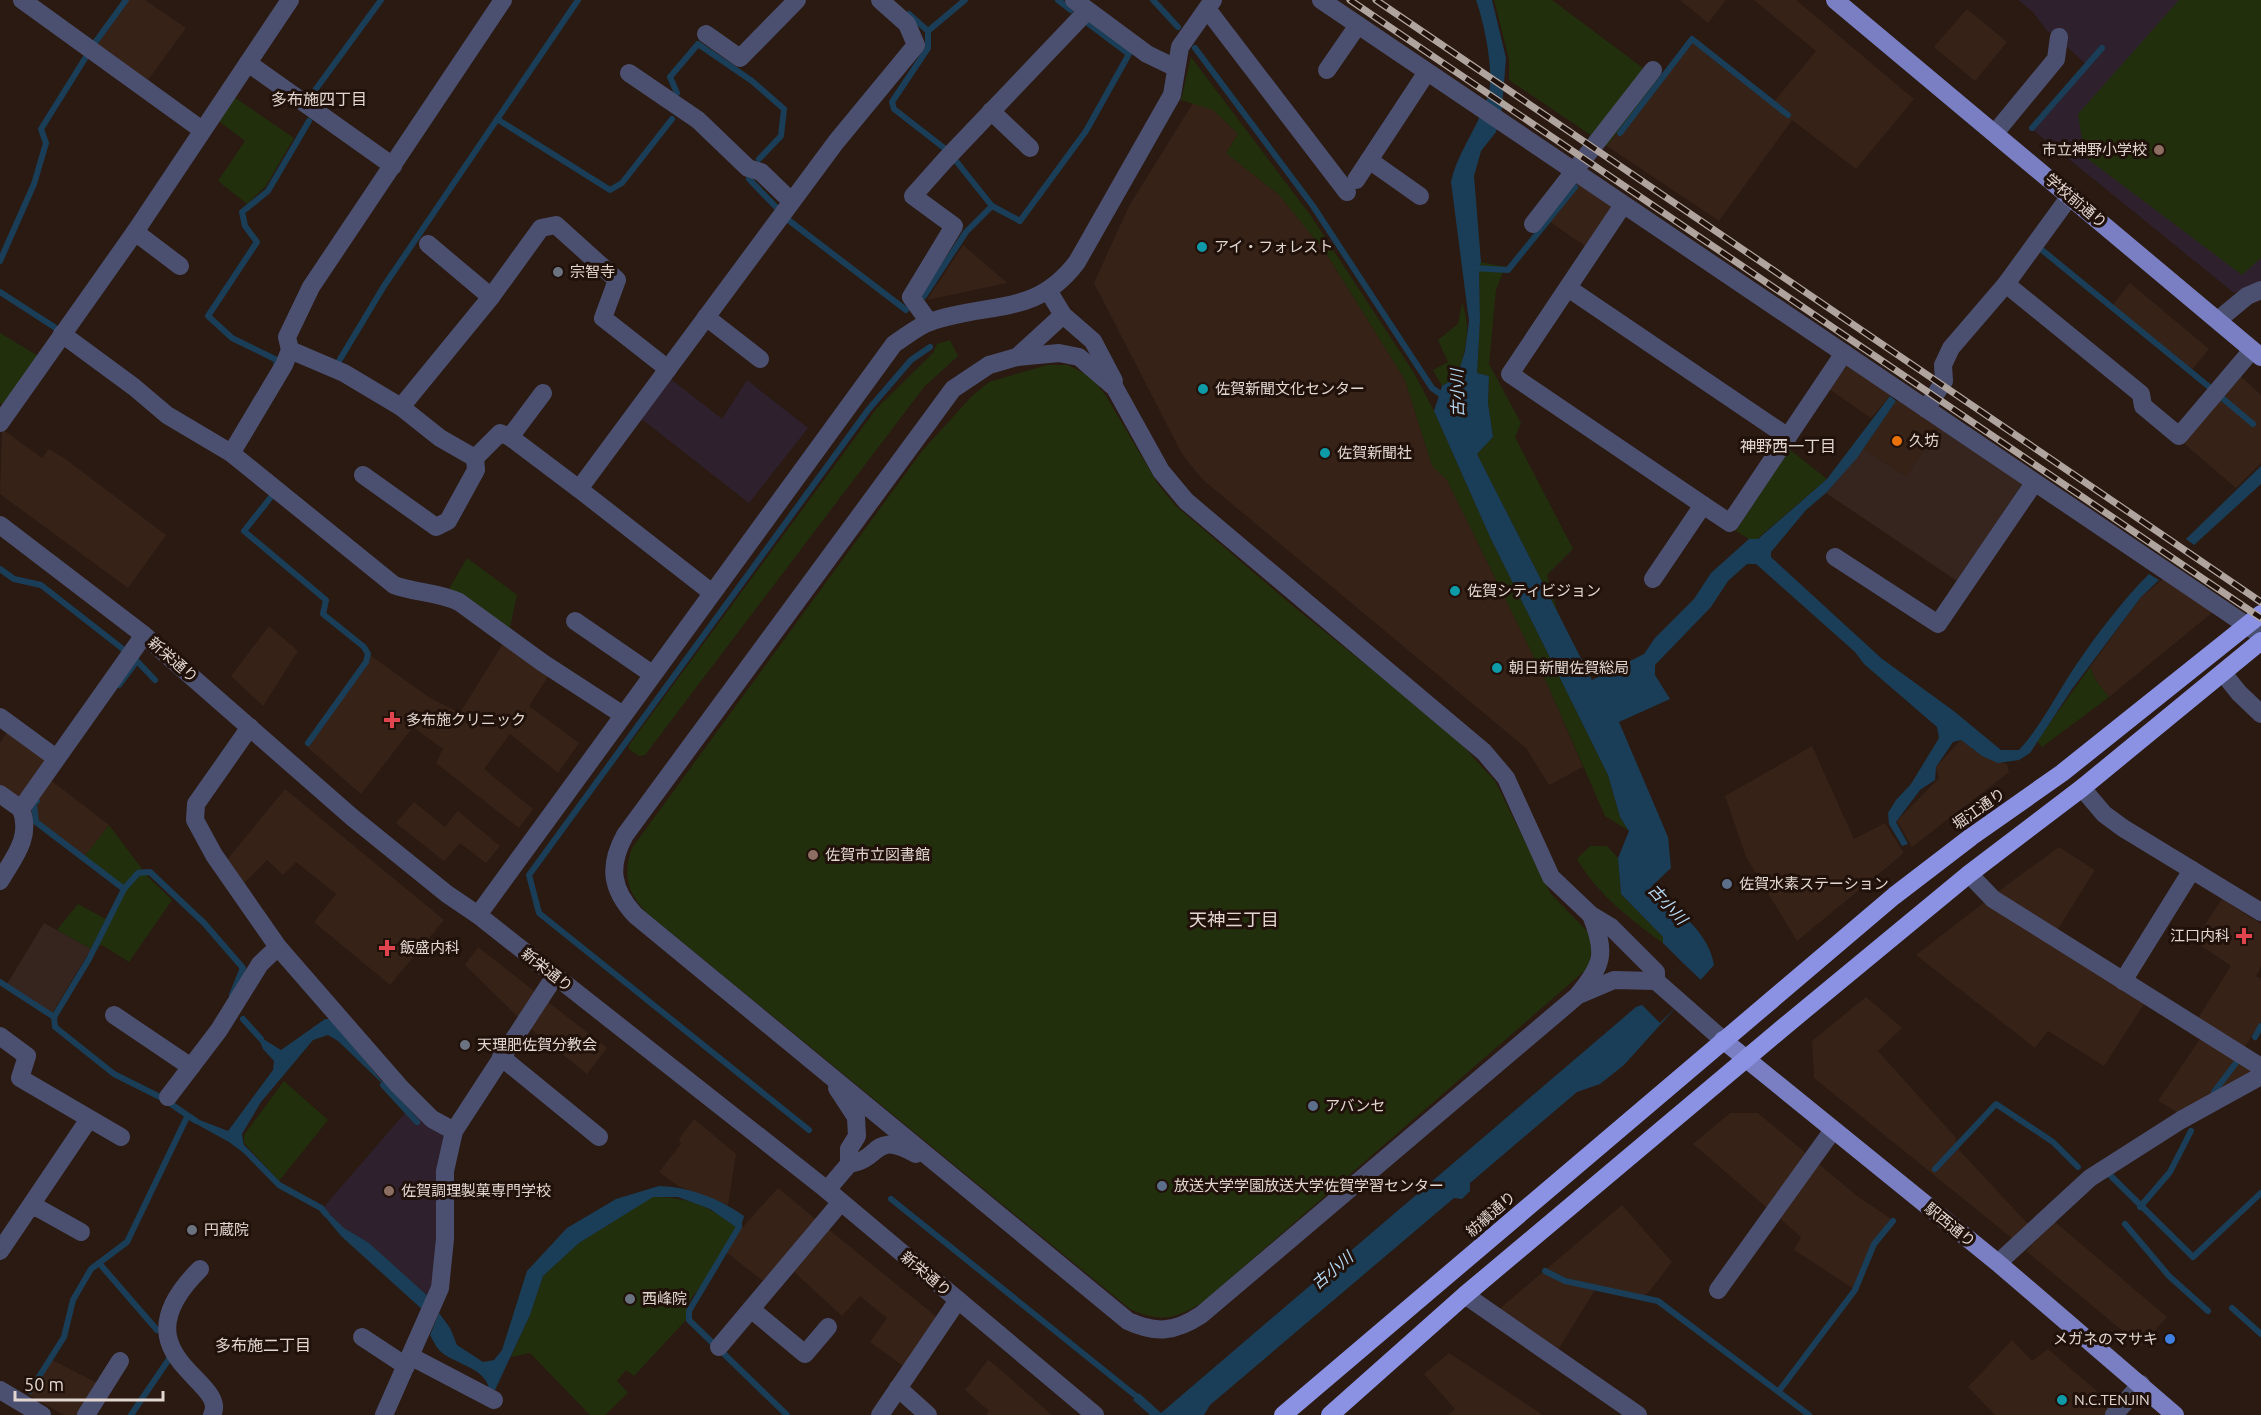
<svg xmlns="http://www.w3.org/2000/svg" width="2261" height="1415" viewBox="0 0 2261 1415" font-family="Ubuntu,'Noto Sans JP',sans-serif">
	<rect width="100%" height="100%" fill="#2a1a12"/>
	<g fill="#362217">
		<polygon points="128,0 145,0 186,28 145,84 96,46"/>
		<polygon points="1680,0 1726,0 1708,23"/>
		<polygon points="1754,0 1796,0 1914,99 1856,169 1792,120 1719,221 1607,146 1689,41 1693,42 1772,104 1816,51"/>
		<polygon points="1967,9 2007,42 1975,81 1934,47"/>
		<polygon points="1193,103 1213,110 1238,134 1226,153 1279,195 1326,253 1405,380 1432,466 1447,480 1549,688 1583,767 1549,785 1526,748 1203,480 1182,454 1094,283 1129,206"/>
		<polygon points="1574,181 1612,207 1585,246 1543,217"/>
		<polygon points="963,245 1007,283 927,300"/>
		<polygon points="2130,283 2209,349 2191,371 2112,306"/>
		<polygon points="1847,366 1889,393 1890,396 1871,418 1829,389"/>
		<polygon points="2237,373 2261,395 2261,463 2236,488 2180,440"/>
		<polygon points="1896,401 1899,401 1940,428 1906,476 1863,449"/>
		<polygon points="2,429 42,458 49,449 64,458 166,535 128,588 0,494"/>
		<polygon points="2163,579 2213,612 2109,697 2095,679 2090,667 2141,597"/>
		<polygon points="269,626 298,651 263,706 231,676"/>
		<polygon points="505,640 551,672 529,706 579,743 558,773 510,734 484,769 533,809 519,828 436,763 443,749 413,727 361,794 307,747 370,655 430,698 460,713"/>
		<polygon points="8,731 49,759 20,801 0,787 0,743"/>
		<polygon points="1961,740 1982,756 2007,764 2009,772 1912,847 1897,821 1939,778 1936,767"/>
		<polygon points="1812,746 1854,839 1885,823 1904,853 1797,941 1746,857 1725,796"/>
		<polygon points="48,778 109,825 84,857 35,823 32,803"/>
		<polygon points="285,789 444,920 390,985 314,922 336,894 296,862 283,875 267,860 242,885 226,861"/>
		<polygon points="414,802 445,827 458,811 500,846 486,863 460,843 444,861 396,823"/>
		<polygon points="2059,847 2095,870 2056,932 1996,893"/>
		<polygon points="2222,899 2261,924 2261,966 2256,976 2261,979 2261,1022 2237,1059 2257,1070 2177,1112 2158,1101 2202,1036 2197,1020 2231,966 2194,941"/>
		<polygon points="1986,901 2146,1001 2104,1066 2048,1031 2035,1048 1916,955"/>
		<polygon points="478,947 607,1048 587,1074 526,1025 465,965"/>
		<polygon points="1866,997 1902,1028 1878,1051 1955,1137 1959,1150 2028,1224 2013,1239 1814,1078 1812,1041"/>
		<polygon points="1730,1113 1758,1113 1857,1196 1893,1220 1873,1244 1854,1289 1794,1250 1801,1237 1693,1144"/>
		<polygon points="694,1119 736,1154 728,1205 678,1186 659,1172 681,1144 679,1139"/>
		<polygon points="778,1188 819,1222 767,1284 726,1252 740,1230"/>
		<polygon points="1622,1205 1672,1262 1648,1293 1636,1299 1595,1290 1556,1353 1498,1310"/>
		<polygon points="2054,1221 2167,1317 2141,1346 2026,1251"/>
		<polygon points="827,1228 939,1319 906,1368 870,1342 887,1318 860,1296 842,1316 791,1269"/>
		<polygon points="2012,1340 2032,1361 2048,1349 2113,1405 2106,1415 1995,1415 1968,1387"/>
		<polygon points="1449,1353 1543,1415 1448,1415 1455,1409 1424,1374"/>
		<polygon points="52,1360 99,1384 81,1415 64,1415 29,1395"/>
		<polygon points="988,1360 995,1365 1052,1415 986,1415 989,1411 965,1390"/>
	</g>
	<g fill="#36251e">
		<polygon points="1940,428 2022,484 1957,581 1826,493 1863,449 1906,476"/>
		<polygon points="44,923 91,949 52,1013 7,984"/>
	</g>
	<g fill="#2e212d">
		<polygon points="2018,0 2261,0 2261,283 2234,293 2033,130 2088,66 2064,44 2062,32 2048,32 2032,11"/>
		<polygon points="668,377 722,419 747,380 808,428 749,503 639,417"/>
		<polygon points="411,1106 447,1136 441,1242 430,1298 369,1243 344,1228 323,1208"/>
	</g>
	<g fill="#222f0d">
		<polygon points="1494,0 1552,0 1659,80 1607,146 1509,80 1509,59"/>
		<polygon points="2179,0 2261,0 2261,258 2242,275 2085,157 2078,114"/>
		<polygon points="1191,57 1311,216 1414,373 1434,411 1490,537 1608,775 1620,817 1629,831 1605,816 1549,688 1447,480 1432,466 1405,380 1326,253 1279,195 1226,153 1238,134 1213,110 1181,100"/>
		<polygon points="231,95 294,138 266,186 247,204 218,181 245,141 215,118"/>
		<polygon points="1481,262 1505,267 1496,290 1489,364 1521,423 1515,437 1573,549 1547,575 1558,613 1477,454 1493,437 1488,403 1489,376 1477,373 1480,321 1479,268"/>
		<path d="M 1462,303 C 1472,329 1465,351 1457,377 L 1442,386 L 1433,370 L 1448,362 L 1438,340 L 1458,324 Z"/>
		<polygon points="0,333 40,357 6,406 0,403"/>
		<polygon points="950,340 958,356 924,387 645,755 639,756 629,749 629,745 877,408 933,353 937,344"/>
		<path d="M 1047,365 L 1068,365 L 1091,377 L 1106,396 L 1158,484 L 1176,506 L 1293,606 L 1453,735 L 1495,781 L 1551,894 L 1593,937 L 1589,967 L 1203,1302 C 1175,1319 1161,1323 1130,1309 L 647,913 C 628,894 622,874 632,848 L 922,451 L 971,397 L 989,382 Z"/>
		<polygon points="1789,449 1827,479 1757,539 1749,539 1736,531"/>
		<polygon points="467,558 517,595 509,632 448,591"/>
		<polygon points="2090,667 2095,679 2109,697 2042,747 2037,741"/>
		<polygon points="109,825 148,877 172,900 129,962 102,945 91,949 57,930 78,904 106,919 123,886 84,857"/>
		<path d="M 1590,846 L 1607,846 L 1618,858 L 1621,894 L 1663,937 L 1663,943 C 1630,919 1598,895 1577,859 Z"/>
		<polygon points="284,1081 328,1120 279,1181 244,1143 244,1135"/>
		<path d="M 652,1197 C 690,1197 711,1207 740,1230 L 707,1285 C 693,1290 685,1306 686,1320 L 634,1376 L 626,1370 L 617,1381 L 628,1393 L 605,1415 L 590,1415 L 530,1353 L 511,1357 L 530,1315 L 543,1276 L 579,1243 Z"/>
	</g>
	<g fill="#1a3e57">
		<path d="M 1476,0 L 1492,0 L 1506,58 L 1502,108 L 1496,132 L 1481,151 L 1474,176 L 1481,262 L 1479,268 L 1480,321 L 1477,373 L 1489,376 L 1488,403 L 1493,437 L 1477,454 L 1592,680 L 1644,654 L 1655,638 L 1694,599 L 1711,573 L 1749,539 L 1758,539 L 1827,479 L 1890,396 L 1896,401 L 1857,458 L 1826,493 L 1806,510 L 1771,552 L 1771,557 L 1881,658 L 1955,712 L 2001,750 L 2019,750 C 2042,725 2057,693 2076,665 C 2098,633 2122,601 2149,574 L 2159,580 L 2141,597 L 2072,689 L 2030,753 L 2019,760 L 1998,763 L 1982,756 L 1961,740 L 1953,742 L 1936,767 L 1935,780 L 1920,790 L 1896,822 L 1908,844 L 1902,846 L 1889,824 L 1888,813 L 1896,800 L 1911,784 L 1939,738 L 1937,727 L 1864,664 L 1855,652 L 1756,564 L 1747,564 L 1728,581 L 1711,607 L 1655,665 L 1655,675 L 1670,699 L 1619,722 L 1668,837 L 1671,868 L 1651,887 C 1675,908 1709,932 1714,965 L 1624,1065 L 1600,1084 L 1577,1092 L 1470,1183 L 1470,1191 L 1462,1199 L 1454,1198 L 1210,1405 L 1204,1415 L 1150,1415 L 1133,1400 L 1139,1393 L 1161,1413 L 1636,1007 L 1642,1005 L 1683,963 L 1663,943 L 1663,937 L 1621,894 L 1618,858 L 1629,831 L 1620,817 L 1608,775 L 1490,537 L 1434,411 L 1442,386 L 1457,377 L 1465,351 L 1469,321 L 1451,182 C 1458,150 1481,124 1489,92 C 1494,70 1484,22 1476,0 Z"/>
		<polygon points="2261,466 2261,484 2194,545 2186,539"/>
		<polygon points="325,1019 331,1019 389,1090 338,1041 328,1035 313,1040 303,1052 261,1102 242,1134 245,1154 229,1142 189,1120 192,1117 228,1131 273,1070 274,1061 263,1049 257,1035 281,1050"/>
		<path d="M 659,1186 C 690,1187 718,1198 744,1216 L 740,1230 L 710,1209 L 678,1197 L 653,1197 L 579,1243 L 543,1276 L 530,1315 L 495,1390 L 489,1388 C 484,1367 454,1364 440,1351 C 436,1347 433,1340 430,1335 L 439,1313 L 450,1328 L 457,1345 L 483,1362 L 494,1360 L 502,1350 L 527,1271 L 567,1228 L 616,1199 Z"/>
		<polygon points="318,1208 323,1208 344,1228 369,1243 430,1298 424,1311 341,1236"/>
	</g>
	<polygon fill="#2a1a12" points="1683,963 1702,981 1660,1023 1642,1005"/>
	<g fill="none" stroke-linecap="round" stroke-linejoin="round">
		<g stroke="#1a3e57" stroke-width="6">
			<polyline points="1058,0 1071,10"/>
			<polyline points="1153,0 1178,27"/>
			<polyline points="909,14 928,31 928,48 892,102 894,109 948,151 992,206 1020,221 1086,131 1129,54 1089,24"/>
			<polyline points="928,31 965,0"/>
			<polyline points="1195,48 1313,206 1432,388 1446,398"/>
			<polyline points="313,93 381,0"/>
			<polyline points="677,93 670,77 698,44 752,81 784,109 781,136 759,159"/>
			<polyline points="497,119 610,190 622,183 672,119"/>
			<polyline points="2032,128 2102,48"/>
			<polyline points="1620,133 1692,39 1788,115"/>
			<polyline points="749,179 776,207"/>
			<polyline points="787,219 906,310"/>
			<polyline points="2042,250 2213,390"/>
			<polyline points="0,261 34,184 46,143 41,129 94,44 126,0"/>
			<polyline points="1472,268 1508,270 1575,187"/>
			<polyline points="0,292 62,332"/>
			<polyline points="924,296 966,232 992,206"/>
			<polyline points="339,361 384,286 578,0"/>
			<polyline points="276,366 277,360 232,338 208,316 257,242 245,226 242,212 268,191 309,121"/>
			<polyline points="2221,397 2253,424"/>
			<polyline points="271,497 244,531 326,600 323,614 364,647 368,654 366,662 308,743"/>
			<polyline points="0,569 14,579 41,585 128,653"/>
			<polyline points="136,660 155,680"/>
			<polyline points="119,685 137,661"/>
			<polyline points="37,801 34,804 36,822 124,889 138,873 150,872 204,923 243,968 232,995"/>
			<polyline points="124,889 89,959 54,1017 55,1027 114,1074 162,1098 196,1121"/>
			<polyline points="0,982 54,1017"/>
			<polyline points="243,1019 261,1039"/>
			<polyline points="2255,1037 2261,1026"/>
			<polyline points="383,1085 417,1122"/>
			<polyline points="2214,1092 2239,1059"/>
			<polyline points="809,1130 539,913 529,875 868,410 911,360 930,347"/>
			<polyline points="241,1146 279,1185 321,1208 326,1214"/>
			<polyline points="1935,1169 1996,1104 2053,1142 2078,1167"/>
			<polyline points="2111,1176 2193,1257 2261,1193"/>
			<polyline points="891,1199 1141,1400"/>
			<polyline points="2140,1207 2170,1172 2191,1131"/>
			<polyline points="739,1222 739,1227 689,1311 689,1320 787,1415"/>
			<polyline points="2125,1224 2169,1276 2208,1311"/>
			<polyline points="99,1263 157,1330"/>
			<polyline points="1545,1271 1565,1281 1658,1301 1809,1415"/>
			<polyline points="2232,1308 2261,1334"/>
			<polyline points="30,1391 64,1337 73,1300 91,1269 127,1242 187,1117"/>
			<polyline points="1779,1391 1855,1290 1874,1244 1893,1221"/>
			<polyline points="131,1415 169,1359"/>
		</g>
		<g stroke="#4c5070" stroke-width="18">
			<polyline points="22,0 202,130"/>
			<polyline points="1074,0 1147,54 1176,68"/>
			<polyline points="1321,0 2261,635"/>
			<polyline points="1207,9 1347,192"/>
			<polyline points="706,34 740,58 797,0"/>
			<polyline points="248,63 393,166"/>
			<polyline points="1327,70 1358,25"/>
			<polyline points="629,73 698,120 748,168 761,172 791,201"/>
			<polyline points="991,111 1030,148"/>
			<polyline points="1995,133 2056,59 2059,37"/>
			<polyline points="1369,160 1420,196"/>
			<polyline points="1356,180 1427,72"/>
			<polyline points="1623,205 1510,374 1703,505 1730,523 1844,353"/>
			<polyline points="1533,224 1653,70"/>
			<polyline points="135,232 180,266"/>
			<polyline points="428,244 491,297"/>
			<polyline points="2006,284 2141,394 2143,406 2179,436 2252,350"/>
			<polyline points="1568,288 1788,437"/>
			<polyline points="1049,292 1063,315 1093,341 1114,381"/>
			<polyline points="706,317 760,359"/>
			<polyline points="2218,320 2247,296 2261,290"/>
			<polyline points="929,322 911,297 954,226 913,196 946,159 1087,11"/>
			<path d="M 62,334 L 134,387 L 167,415 L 231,453 L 394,585 C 415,593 438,592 459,602 L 543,663 L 623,715"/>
			<polyline points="290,350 344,373 401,407 440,438 475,458 500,433 510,437 579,489"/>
			<polyline points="1017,357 1063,315"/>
			<polyline points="401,407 491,297 541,228 556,225 617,280 603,318 668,369"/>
			<polyline points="1926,409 1944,381 1943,365 1951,348 2006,284 2070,196"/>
			<polyline points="0,423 135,232 290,0"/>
			<polyline points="510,437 543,393"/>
			<polyline points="235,447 284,365 290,350 287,337 311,287 503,0"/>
			<polyline points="363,475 436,527 448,521 476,470 475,458"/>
			<polyline points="0,525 144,635 353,818 447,894 478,915 827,1190 1095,1415"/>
			<polyline points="1835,557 1938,624 2034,483"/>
			<polyline points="1653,579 1703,505"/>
			<polyline points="711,592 579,489 836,142 916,45 907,24 880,0"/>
			<polyline points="575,621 652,674"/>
			<polyline points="2223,673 2239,693 2261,714"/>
			<polyline points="0,717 56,758"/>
			<polyline points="250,727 196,804 195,820 214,855 278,947 399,1086 432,1119 454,1131"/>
			<polyline points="2082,788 2104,814 2123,828 2261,912"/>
			<polyline points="0,794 21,809"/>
			<polyline points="1969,874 1993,899 2261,1067"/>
			<path d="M 0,881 C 14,857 32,837 21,809 L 144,635"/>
			<path d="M 478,915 L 894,344 C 905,337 918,326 930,322 C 988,301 1035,318 1077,262 L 1172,95 L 1180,47 L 1213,0"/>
			<path d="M 1591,915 C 1606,953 1604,964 1577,996 L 1201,1315 C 1175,1332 1156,1334 1128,1321 L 635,915 C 611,889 608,866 625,835 L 953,389 L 989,365 L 1017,357 L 1059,353 L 1079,357 L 1115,388 L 1161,471 L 1186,501 L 1484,752 L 1506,778 L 1551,877 L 1591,915 L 1611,927 L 1656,972 L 1656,981 L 1723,1040"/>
			<polyline points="2123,981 2192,870"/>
			<polyline points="1581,994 1614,980 1656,981"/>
			<polyline points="114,1015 191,1067"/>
			<polyline points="0,1036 27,1056 20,1078 121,1137"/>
			<polyline points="501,1057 599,1137"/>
			<polyline points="168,1097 219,1030 260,964 278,947"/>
			<path d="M 849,1164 C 883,1159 871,1130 916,1154"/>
			<polyline points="827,1190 849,1164 849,1149 857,1136 856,1117 837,1088"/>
			<polyline points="31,1208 38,1208 81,1232"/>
			<polyline points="0,1251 89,1119"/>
			<polyline points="1998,1263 2090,1178 2181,1120 2261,1076"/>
			<path d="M 200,1269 C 112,1356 231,1380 212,1415"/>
			<polyline points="1718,1290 1833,1130"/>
			<polyline points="1465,1295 1638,1415"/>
			<polyline points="751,1309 805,1354 828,1327"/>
			<polyline points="362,1337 406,1366"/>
			<polyline points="719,1347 841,1202"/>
			<polyline points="410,1356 494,1400"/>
			<polyline points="898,1388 928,1415"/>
			<polyline points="0,1390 42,1415"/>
			<polyline points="86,1415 120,1361"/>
			<polyline points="384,1415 440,1288 445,1239 445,1171 454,1131 555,976"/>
			<polyline points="880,1415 958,1300"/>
			<polyline points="2114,1415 2141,1384"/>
		</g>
		<g stroke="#797fc2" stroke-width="18">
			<polyline points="1835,0 2261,357"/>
			<polyline points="1723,1040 1998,1263 2175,1415"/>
		</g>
		<g stroke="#8b92e3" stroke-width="18">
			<polyline points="1283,1415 1894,896 1971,837 2062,773 2261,614"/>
			<polyline points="1330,1415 1465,1295 1785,1026 1969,874 2082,788 2261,641"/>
		</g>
		<g stroke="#b0a49e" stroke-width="7">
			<g id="rail">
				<polyline points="1350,0 2261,618"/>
				<polyline points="1376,0 2261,602"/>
			</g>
		</g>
		<use href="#rail" stroke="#20110a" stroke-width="4.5" stroke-dasharray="14" stroke-linecap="butt"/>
	</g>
	<g fill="#8d6e63" stroke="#20110a" stroke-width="2">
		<circle cx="2159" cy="150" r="6"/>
		<circle cx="813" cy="855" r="6"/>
		<circle cx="389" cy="1191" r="6"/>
	</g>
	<g fill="#0f9aa8" stroke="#20110a" stroke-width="2">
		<circle cx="1202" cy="247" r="6"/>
		<circle cx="1203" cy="389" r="6"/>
		<circle cx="1325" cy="453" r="6"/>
		<circle cx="1455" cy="591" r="6"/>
		<circle cx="1497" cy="668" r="6"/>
		<circle cx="2062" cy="1400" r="6"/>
	</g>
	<g fill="#6b7280" stroke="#20110a" stroke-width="2">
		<circle cx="558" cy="272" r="6"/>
		<circle cx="465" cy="1045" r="6"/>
		<circle cx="192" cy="1230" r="6"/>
		<circle cx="630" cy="1299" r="6"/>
	</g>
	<circle fill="#e8710a" stroke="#20110a" stroke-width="2" cx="1897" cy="441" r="6"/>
	<g fill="#e0444e" stroke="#20110a" stroke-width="2">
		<path d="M389 711h6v6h6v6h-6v6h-6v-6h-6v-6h6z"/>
		<path d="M2241 927h6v6h6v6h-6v6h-6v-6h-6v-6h6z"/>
		<path d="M384 939h6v6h6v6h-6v6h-6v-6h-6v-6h6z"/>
	</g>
	<g fill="#5c6f8a" stroke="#20110a" stroke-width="2">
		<circle cx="1727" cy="884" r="6"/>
		<circle cx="1313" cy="1106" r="6"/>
		<circle cx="1162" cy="1186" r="6"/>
	</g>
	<circle fill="#3f7fe0" stroke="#20110a" stroke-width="2" cx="2170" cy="1339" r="6"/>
	<g text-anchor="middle" stroke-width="6" stroke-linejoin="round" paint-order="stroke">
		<g font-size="15" fill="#e1d6d0" stroke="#20110a" text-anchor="start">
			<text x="2147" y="155" text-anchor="end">市立神野小学校</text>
			<text x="1214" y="252">アイ・フォレスト</text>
			<text x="570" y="277">宗智寺</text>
			<text x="1215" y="394">佐賀新聞文化センター</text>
			<text x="1909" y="446">久坊</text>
			<text x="1337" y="458">佐賀新聞社</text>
			<text x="1467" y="596">佐賀シティビジョン</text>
			<text x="1509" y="673">朝日新聞佐賀総局</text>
			<text x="406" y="725">多布施クリニック</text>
			<text x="825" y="860">佐賀市立図書館</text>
			<text x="1739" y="889">佐賀水素ステーション</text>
			<text x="2230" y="941" text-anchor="end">江口内科</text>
			<text x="400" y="953">飯盛内科</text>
			<text x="477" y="1050">天理肥佐賀分教会</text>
			<text x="1325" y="1111">アバンセ</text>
			<text x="1174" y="1191">放送大学学園放送大学佐賀学習センター</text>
			<text x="401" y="1196">佐賀調理製菓専門学校</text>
			<text x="204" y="1235">円蔵院</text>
			<text x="642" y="1304">西峰院</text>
			<text x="2158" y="1344" text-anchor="end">メガネのマサキ</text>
			<text x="2074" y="1405">N.C.TENJIN</text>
		</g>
		<g font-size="15" fill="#e1d6d0" stroke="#20110a">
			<text transform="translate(2076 201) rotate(40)" y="5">学校前通り</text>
			<text transform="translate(173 660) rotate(41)" y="5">新栄通り</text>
			<text transform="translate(1979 809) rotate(-35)" y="5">堀江通り</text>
			<text transform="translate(547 970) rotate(38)" y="5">新栄通り</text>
			<text transform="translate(1491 1214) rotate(-41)" y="5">紡績通り</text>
			<text transform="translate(1950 1225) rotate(39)" y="5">駅西通り</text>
			<text transform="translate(926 1274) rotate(40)" y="5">新栄通り</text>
		</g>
		<g font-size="16" fill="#e1d6d0" stroke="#20110a">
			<text x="319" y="105">多布施四丁目</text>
			<text x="1788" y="452">神野西一丁目</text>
			<text x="263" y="1351">多布施二丁目</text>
		</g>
		<g font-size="16" font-style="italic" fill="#b6daf5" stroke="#20110a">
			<text transform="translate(1457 393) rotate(-91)" y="6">古小川</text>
			<text transform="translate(1668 904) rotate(47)" y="6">古小川</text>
			<text transform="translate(1332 1270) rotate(-40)" y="6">古小川</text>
		</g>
		<g font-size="18" fill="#e1d6d0" stroke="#20110a">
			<text x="1234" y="926">天神三丁目</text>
		</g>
	</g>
	<path d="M15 1391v9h148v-9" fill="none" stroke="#e1d6d0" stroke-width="3"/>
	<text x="24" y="1391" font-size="18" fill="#e1d6d0" stroke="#20110a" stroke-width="4.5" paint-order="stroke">50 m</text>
</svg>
